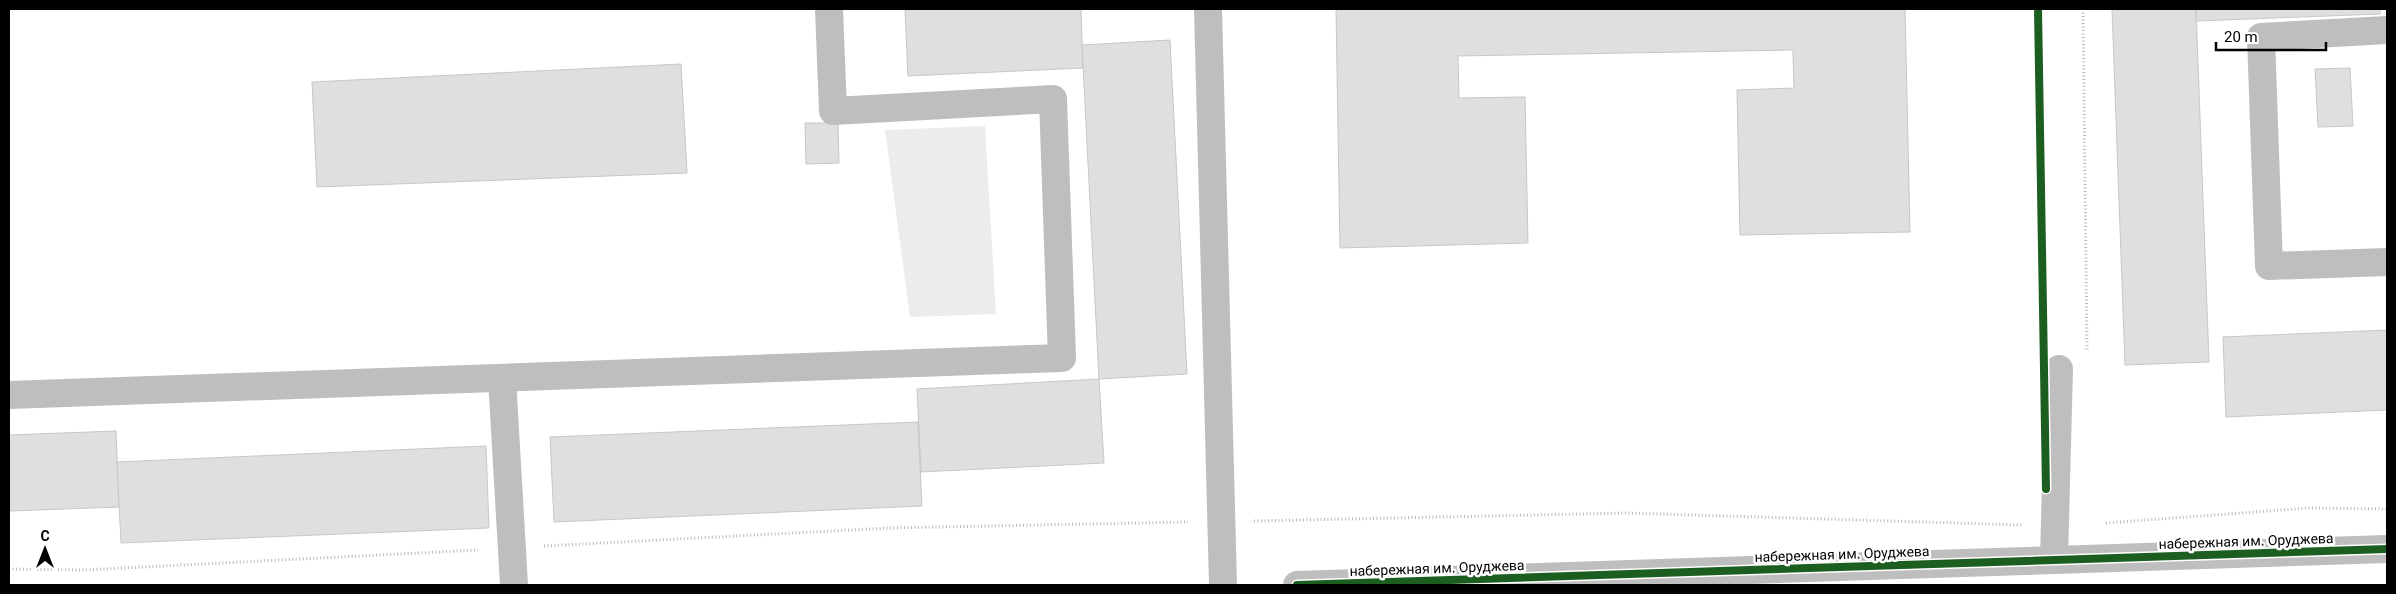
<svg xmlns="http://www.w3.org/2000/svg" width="2396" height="594" viewBox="0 0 2396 594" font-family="Roboto,sans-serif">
	<rect width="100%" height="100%" fill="#fff"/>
	<polygon fill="#ececec" points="985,126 996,314 910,317 885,130"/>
	<g fill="#dfdfdf" stroke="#c7c7c7">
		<polygon points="905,9 1081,9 1083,68 908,76"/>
		<polygon points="1336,9 1905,9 1910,232 1740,235 1737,90 1794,88 1793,50 1458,56 1459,98 1525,97 1528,243 1340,248"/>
		<polygon points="2112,9 2196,9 2209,362 2125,365"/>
		<polygon points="2196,9 2380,9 2380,14 2196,21"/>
		<polygon points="1170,40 1187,374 1099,379 1082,45"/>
		<polygon points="681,64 687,173 317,187 312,82"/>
		<polygon points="2350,68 2353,126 2318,127 2315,69"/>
		<polygon points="805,123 838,123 839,163 806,164"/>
		<polygon points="2387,330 2387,410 2226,417 2223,337"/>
		<polygon points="1099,379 1104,463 921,472 917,389"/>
		<polygon points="918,422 922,506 554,522 550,437"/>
		<polygon points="116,431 119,507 9,511 9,435"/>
		<polygon points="486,446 489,528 121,543 117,462"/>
	</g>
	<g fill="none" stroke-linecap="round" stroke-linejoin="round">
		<g stroke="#b9b9b9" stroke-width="3" stroke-dasharray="1 2.5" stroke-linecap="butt">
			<polyline points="2083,9 2087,351"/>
			<polyline points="1254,521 1626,513 2022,525"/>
			<polyline points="2106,523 2309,508 2387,509"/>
			<polyline points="544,546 889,528 1188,522"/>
			<polyline points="9,569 84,570 478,550"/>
		</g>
		<g stroke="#bebebe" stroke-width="28">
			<polyline points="1208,9 1223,585"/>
			<polyline points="2387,30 2261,37 2269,266 2387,262"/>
			<polyline points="502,378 514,585"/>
			<polyline points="9,395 1062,358 1053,99 833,111 829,9"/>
			<polyline points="2054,559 2059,369"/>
			<polyline points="1297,585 2387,549"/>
		</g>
		<g stroke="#fff" stroke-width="11">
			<g id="cycleway">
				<polyline points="2038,9 2046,489"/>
				<polyline points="1297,585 2387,549"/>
			</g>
		</g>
		<use href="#cycleway" stroke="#1b5e20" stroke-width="8"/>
	</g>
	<g text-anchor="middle" stroke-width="5" stroke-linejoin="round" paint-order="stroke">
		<g font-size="14" fill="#000" stroke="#fff">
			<text transform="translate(2246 541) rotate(-2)" y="5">набережная им. Оруджева</text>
			<text transform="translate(1842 554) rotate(-2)" y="5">набережная им. Оруджева</text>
			<text transform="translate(1437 568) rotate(-2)" y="5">набережная им. Оруджева</text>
		</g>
	</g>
	<rect width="2396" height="594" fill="none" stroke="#000000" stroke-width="20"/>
	<g transform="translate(45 549)" stroke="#ffffff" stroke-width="4" paint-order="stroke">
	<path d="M0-4L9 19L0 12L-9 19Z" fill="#000000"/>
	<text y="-8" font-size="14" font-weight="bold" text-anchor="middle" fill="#000000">С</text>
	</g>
	<path d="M2216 42v8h110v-8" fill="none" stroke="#000000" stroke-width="2.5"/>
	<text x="2224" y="42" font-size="15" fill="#000000" stroke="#ffffff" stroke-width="4" paint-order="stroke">20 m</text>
</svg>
